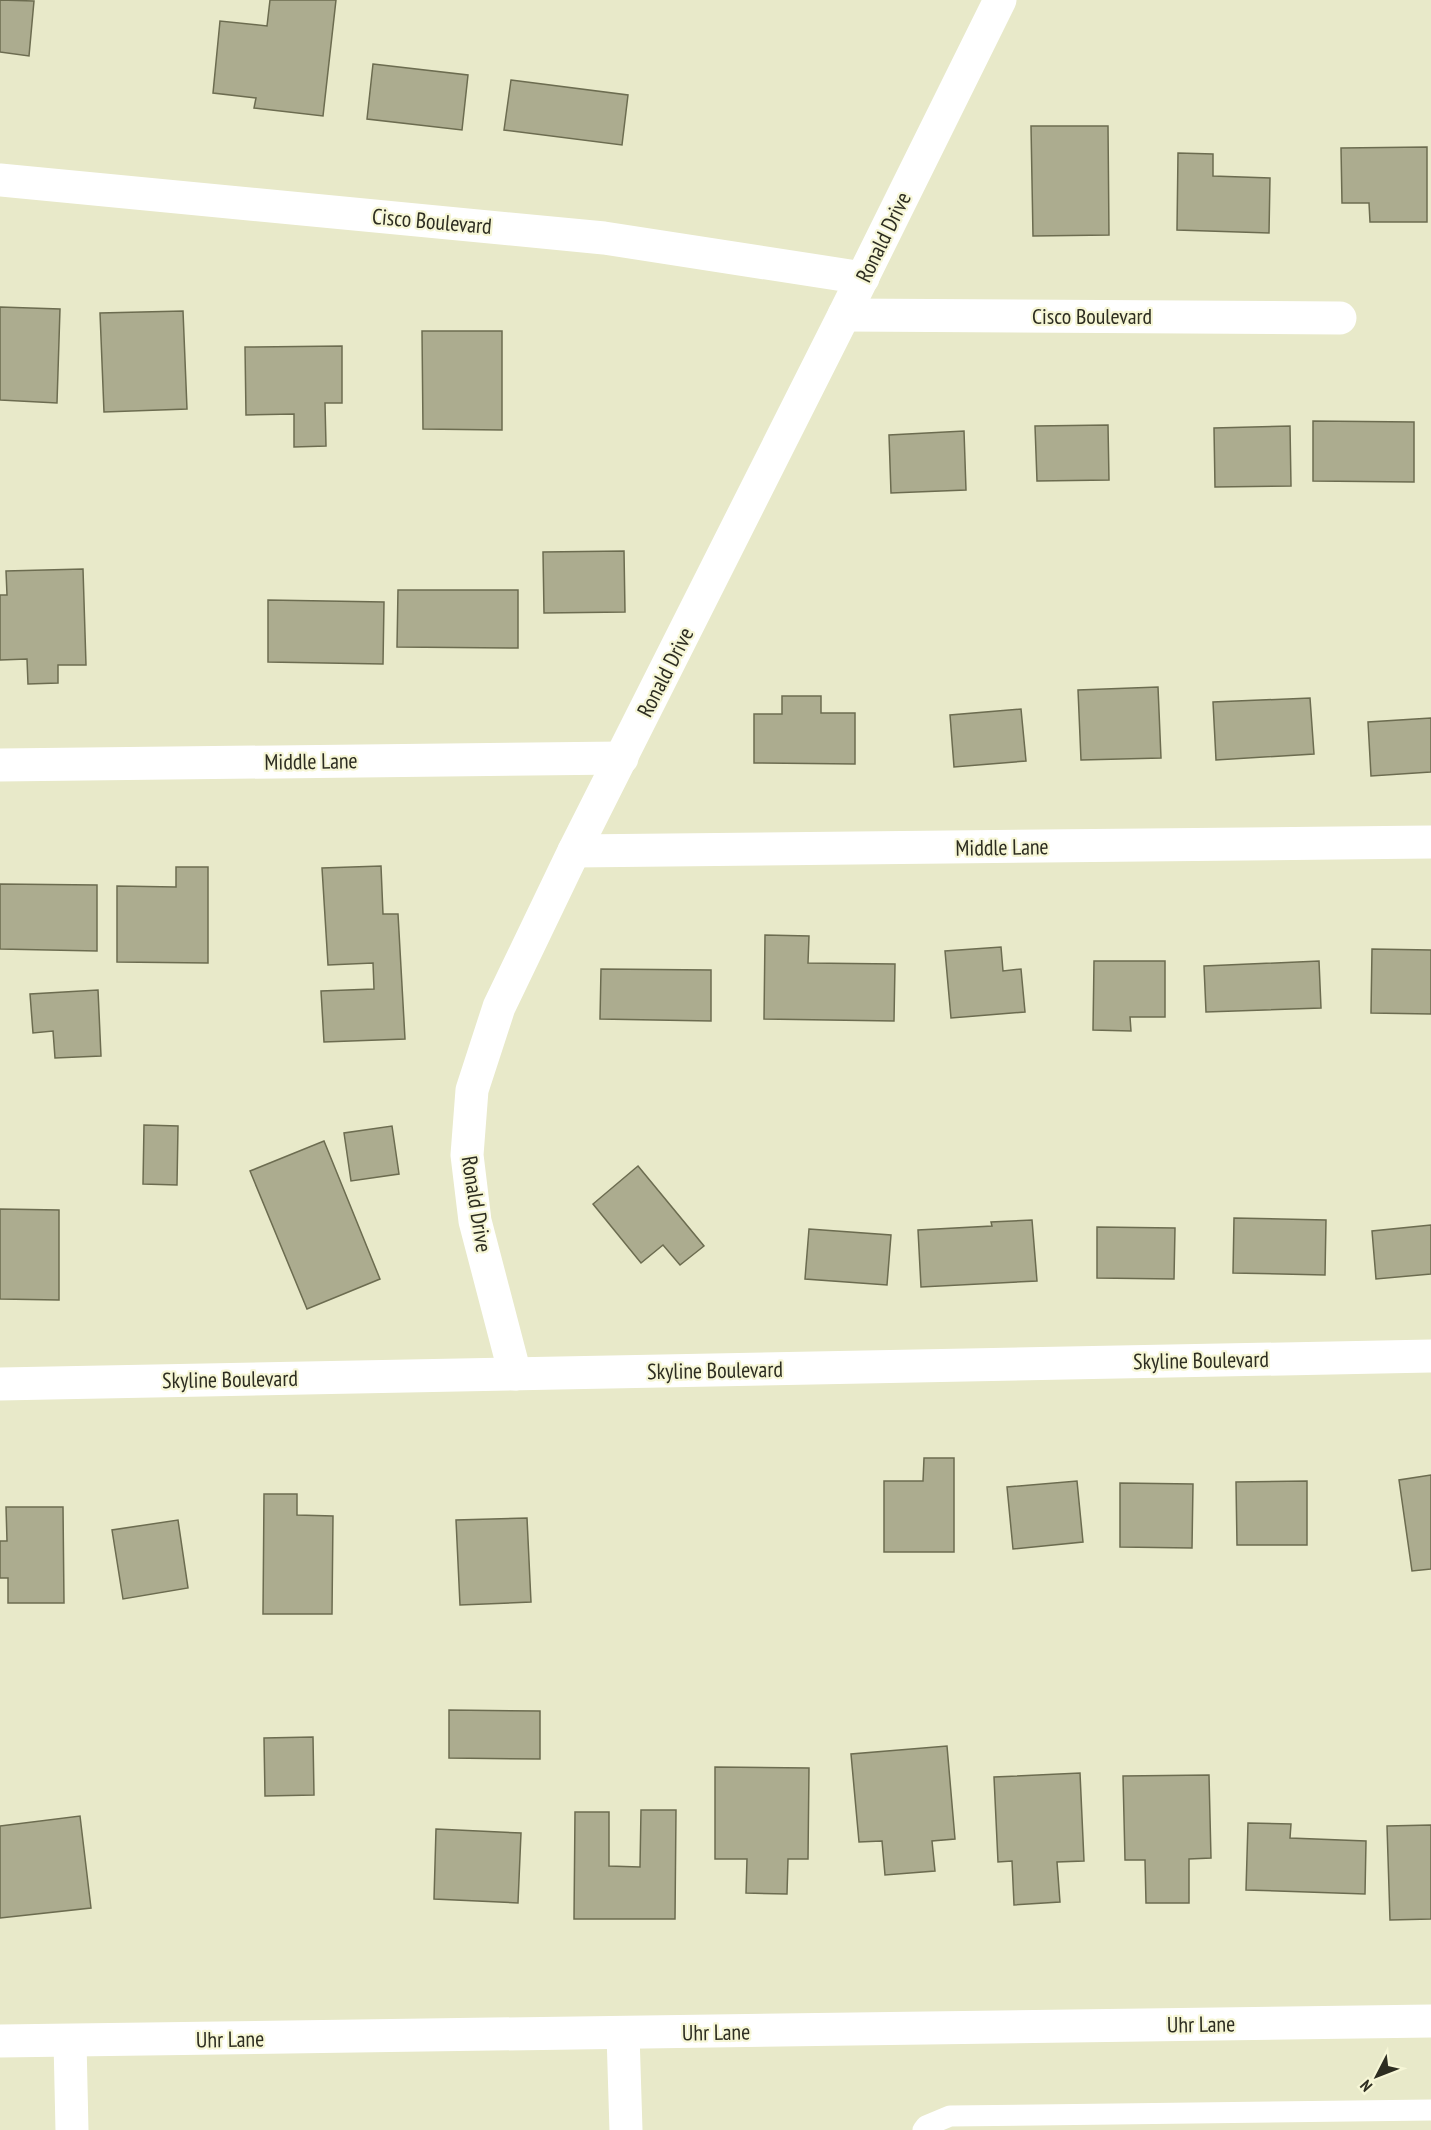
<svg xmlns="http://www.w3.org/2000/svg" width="1431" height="2130" viewBox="0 0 1431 2130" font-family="'PT Sans Narrow',sans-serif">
	<rect width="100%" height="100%" fill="#e8e9c9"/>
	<g fill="#acac8f" stroke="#6c6c50" stroke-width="1.5">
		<polygon points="0,0 34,1 29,56 0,52"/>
		<polygon points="270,0 336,0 323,116 254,108 256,98 213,93 220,21 267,26"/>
		<polygon points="373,64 468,75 462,130 367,119"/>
		<polygon points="511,80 628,95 622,145 504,130"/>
		<polygon points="1031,126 1108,126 1109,235 1033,236"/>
		<polygon points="1427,147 1427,222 1370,222 1369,203 1342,203 1341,148"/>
		<polygon points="1178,153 1213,154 1213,176 1270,178 1269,233 1177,230"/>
		<polygon points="0,307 60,309 57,403 0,400"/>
		<polygon points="183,311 187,409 104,412 100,313"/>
		<polygon points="422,331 502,331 502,430 423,429"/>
		<polygon points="342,346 342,403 325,403 326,446 294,447 294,414 246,415 245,347"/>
		<polygon points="1313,421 1414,422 1414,482 1313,481"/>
		<polygon points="1108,425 1109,480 1037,481 1035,426"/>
		<polygon points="1290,426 1291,486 1215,487 1214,428"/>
		<polygon points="964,431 966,490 891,493 889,435"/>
		<polygon points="624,551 625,612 544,613 543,552"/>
		<polygon points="83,569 86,665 58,665 58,683 28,684 27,659 0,660 0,595 7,595 6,571"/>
		<polygon points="398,590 518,590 518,648 397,647"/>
		<polygon points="268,600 384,602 383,664 268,662"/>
		<polygon points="1158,687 1161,758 1081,760 1078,690"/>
		<polygon points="782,696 821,696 821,713 855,713 855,764 754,763 754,714 782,714"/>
		<polygon points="1310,698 1314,754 1216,760 1213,702"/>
		<polygon points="1021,709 1026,761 954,767 950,715"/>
		<polygon points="1431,718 1431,772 1371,776 1368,722"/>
		<polygon points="381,866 383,914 398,914 405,1039 324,1042 321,991 374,989 373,963 328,965 322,868"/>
		<polygon points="176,867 208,867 208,963 117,962 117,886 176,887"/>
		<polygon points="0,884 97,885 97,951 0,949"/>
		<polygon points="765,935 809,936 808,963 895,964 894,1021 764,1019"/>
		<polygon points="1001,947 1003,971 1021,969 1025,1012 951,1018 945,951"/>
		<polygon points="1372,949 1431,950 1431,1014 1371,1013"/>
		<polygon points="1094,961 1165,961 1165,1017 1130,1017 1131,1031 1093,1030"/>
		<polygon points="1319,961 1321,1008 1206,1012 1204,966"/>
		<polygon points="601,969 711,970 711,1021 600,1019"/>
		<polygon points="98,990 101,1056 55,1058 53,1031 33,1033 30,994"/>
		<polygon points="144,1125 178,1126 177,1185 143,1184"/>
		<polygon points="392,1126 399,1174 351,1181 344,1133"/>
		<polygon points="324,1141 380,1279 307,1309 250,1171"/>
		<polygon points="638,1166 704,1246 680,1265 663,1245 641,1263 593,1204"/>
		<polygon points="0,1209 59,1210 59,1300 0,1299"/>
		<polygon points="1234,1218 1326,1220 1325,1275 1233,1273"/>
		<polygon points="1032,1220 1037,1281 921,1287 918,1230 992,1226 991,1222"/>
		<polygon points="1431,1225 1431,1274 1376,1279 1372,1231"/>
		<polygon points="1097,1227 1175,1228 1174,1279 1097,1278"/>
		<polygon points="809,1229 891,1235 887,1285 805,1279"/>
		<polygon points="924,1458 954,1458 954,1552 884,1552 884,1481 923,1481"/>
		<polygon points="1431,1475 1431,1569 1412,1571 1399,1480"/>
		<polygon points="1077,1481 1083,1542 1013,1549 1007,1487"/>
		<polygon points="1307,1481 1307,1545 1237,1545 1236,1482"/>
		<polygon points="1120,1483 1193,1484 1192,1548 1120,1547"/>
		<polygon points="264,1494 297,1494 297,1515 333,1516 332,1614 263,1614"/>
		<polygon points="6,1507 63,1507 64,1603 8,1603 8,1578 0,1578 0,1541 7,1541"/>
		<polygon points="527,1518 531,1602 460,1605 456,1520"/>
		<polygon points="178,1520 188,1588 123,1599 112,1530"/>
		<polygon points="449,1710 540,1711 540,1759 449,1758"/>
		<polygon points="313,1737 314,1795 265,1796 264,1738"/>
		<polygon points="947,1746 955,1839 932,1841 935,1871 885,1875 882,1841 859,1842 851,1754"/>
		<polygon points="715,1767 809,1768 808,1859 788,1859 787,1894 746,1893 747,1859 715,1859"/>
		<polygon points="1080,1773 1084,1861 1057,1862 1060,1902 1014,1905 1012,1861 998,1862 994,1777"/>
		<polygon points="1209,1775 1211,1858 1189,1859 1189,1903 1146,1903 1145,1860 1125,1860 1123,1776"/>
		<polygon points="641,1810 676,1810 675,1919 574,1919 575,1812 609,1812 609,1866 640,1867"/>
		<polygon points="80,1816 91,1908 0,1918 0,1826"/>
		<polygon points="1248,1823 1291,1824 1290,1838 1366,1841 1365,1894 1246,1890"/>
		<polygon points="1431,1825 1431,1919 1390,1920 1387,1826"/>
		<polygon points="436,1829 521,1833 518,1903 434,1899"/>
	</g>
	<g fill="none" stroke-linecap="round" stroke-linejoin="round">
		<polyline stroke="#fff" stroke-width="21" points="923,2130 926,2126 950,2116 1431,2110"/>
		<g stroke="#fff" stroke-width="33">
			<polyline points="0,180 604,238 863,278"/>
			<polyline points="844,315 1340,318"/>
			<polyline points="0,765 622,758"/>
			<polyline points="574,851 1431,842"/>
			<polyline points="515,1374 475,1221 467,1155 472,1090 499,1007 574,851 844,315 1000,0"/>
			<polyline points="0,1384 1431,1356"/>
			<polyline points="623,2034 626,2130"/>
			<polyline points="70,2041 72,2130"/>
		</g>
		<polyline stroke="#fff" stroke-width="33" points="0,2041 1431,2021"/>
	</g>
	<g text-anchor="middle" stroke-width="4.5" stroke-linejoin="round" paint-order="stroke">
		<g font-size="22" fill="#2d2d21" stroke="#f6f6d6">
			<text transform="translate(432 221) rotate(5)" y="8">Cisco Boulevard</text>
			<text transform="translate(883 237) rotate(-64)" y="8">Ronald Drive</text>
			<text x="1092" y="324">Cisco Boulevard</text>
			<text transform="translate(665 672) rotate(-63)" y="8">Ronald Drive</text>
			<text transform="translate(311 761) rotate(-1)" y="8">Middle Lane</text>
			<text transform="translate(1002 847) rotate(-1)" y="8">Middle Lane</text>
			<text transform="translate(477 1204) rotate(81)" y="8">Ronald Drive</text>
			<text transform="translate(1201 1360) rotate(-1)" y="8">Skyline Boulevard</text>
			<text transform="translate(715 1370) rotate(-1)" y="8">Skyline Boulevard</text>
			<text transform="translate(230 1379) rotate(-1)" y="8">Skyline Boulevard</text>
			<text transform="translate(1201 2024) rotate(-1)" y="8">Uhr Lane</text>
			<text transform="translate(716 2032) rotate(-1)" y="8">Uhr Lane</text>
			<text transform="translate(230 2039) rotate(-1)" y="8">Uhr Lane</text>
		</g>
	</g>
	<g transform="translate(1377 2076) rotate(228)" stroke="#f6f6d6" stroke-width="4.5" paint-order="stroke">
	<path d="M0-4.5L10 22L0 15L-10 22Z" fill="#2d2d21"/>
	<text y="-9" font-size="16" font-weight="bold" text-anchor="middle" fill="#2d2d21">N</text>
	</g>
</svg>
